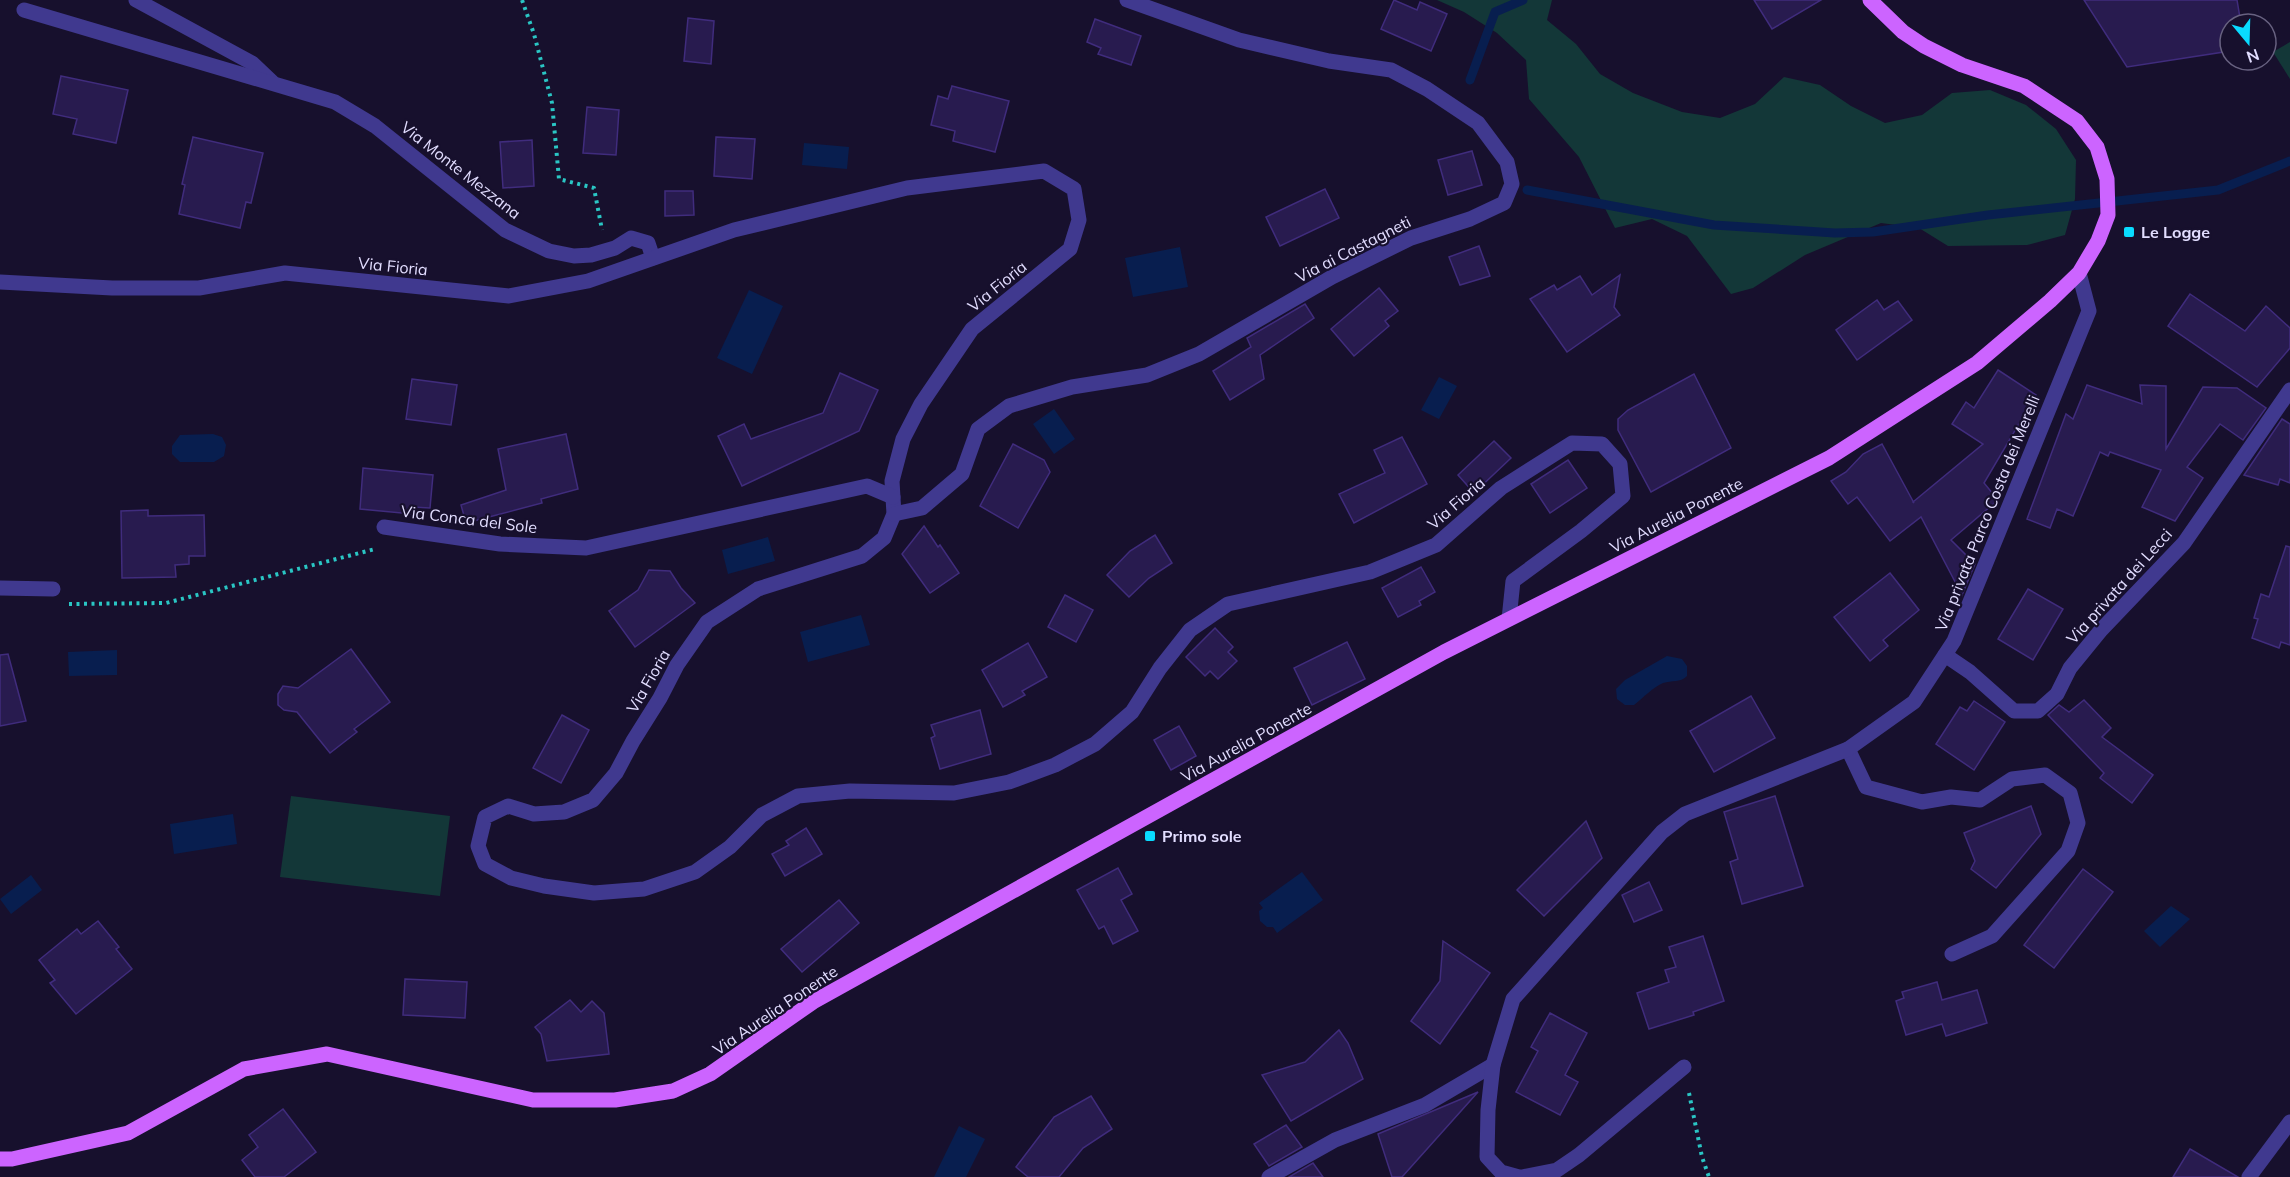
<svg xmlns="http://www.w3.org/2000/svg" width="2290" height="1177" viewBox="0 0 2290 1177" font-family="Mulish,sans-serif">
	<rect width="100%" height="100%" fill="#17102d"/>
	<g fill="#133738">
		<polygon points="1437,0 1552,0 1547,20 1576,44 1600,74 1633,93 1682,112 1720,118 1755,104 1784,77 1820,85 1851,106 1885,123 1922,115 1952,93 1990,90 2026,105 2056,129 2076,160 2075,199 2065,235 2027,245 1948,246 1919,228 1881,223 1805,255 1753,288 1731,294 1687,236 1652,219 1615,228 1579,157 1529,99 1526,60 1497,33 1464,12"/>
		<polygon points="2290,42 2290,79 2273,52"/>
		<polygon points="291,796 450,816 440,896 280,877"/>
	</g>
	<g fill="#081e4f">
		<polygon points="804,143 849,147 847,169 802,165"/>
		<polygon points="1180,247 1188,287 1133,297 1125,258"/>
		<polygon points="749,290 783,306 752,374 717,358"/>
		<polygon points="1439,377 1457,386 1439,419 1421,410"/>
		<polygon points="1054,409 1075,439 1054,454 1033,424"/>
		<polygon points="213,434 222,437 226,445 224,456 214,462 180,462 172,454 172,446 180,435"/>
		<polygon points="768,537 775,561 728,574 722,550"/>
		<polygon points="861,615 870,645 808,662 800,632"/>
		<polygon points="117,650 117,675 69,676 68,652"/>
		<path d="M 1667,656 L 1682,659 L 1687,666 L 1687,676 C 1680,683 1672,680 1663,683 C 1652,688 1644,697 1634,705 L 1625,705 L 1617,699 L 1616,689 L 1625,680 Z"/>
		<polygon points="233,814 237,844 174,854 170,824"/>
		<polygon points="1302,872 1323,900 1277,933 1273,927 1267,927 1260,921 1259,911 1263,908 1259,903"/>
		<polygon points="31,875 42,890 11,914 0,899"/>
		<polygon points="2171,906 2190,919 2160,947 2144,931"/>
		<polygon points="959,1126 985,1139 966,1177 934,1177"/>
	</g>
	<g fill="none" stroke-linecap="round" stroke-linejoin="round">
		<g stroke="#081e4f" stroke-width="9">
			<polyline points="1470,80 1495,12 1523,0"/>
			<polyline points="1527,190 1714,225 1835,233 1873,232 1988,215 2218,190 2290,161"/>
		</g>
	</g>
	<g fill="#281b4f" stroke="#402c7d" stroke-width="1.5">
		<polygon points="1394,0 1417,10 1420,2 1447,14 1431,51 1381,29"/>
		<polygon points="1754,0 1821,0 1772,29"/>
		<polygon points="2084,0 2237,0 2241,24 2230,24 2230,51 2127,67"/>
		<polygon points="688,18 714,21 711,64 684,61"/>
		<polygon points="1095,19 1141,36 1131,65 1098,54 1101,48 1087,42"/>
		<polygon points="61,76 128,90 116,143 73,134 77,119 53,114"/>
		<polygon points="952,86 1009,101 995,152 953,141 955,131 931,125 938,96 948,99"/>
		<polygon points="587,107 619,110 616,155 583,153"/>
		<polygon points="193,137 263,153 251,203 246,202 240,228 179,214 185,185 182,184"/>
		<polygon points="716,137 755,139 752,179 714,176"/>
		<polygon points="532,140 534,186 503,188 500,142"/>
		<polygon points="1472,151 1482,185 1448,195 1438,160"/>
		<polygon points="1325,189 1339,218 1280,246 1266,217"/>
		<polygon points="665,191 693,191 694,215 665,216"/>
		<polygon points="1479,246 1490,276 1460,285 1449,257"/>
		<polygon points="1620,275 1614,307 1620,315 1567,352 1530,299 1554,285 1557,290 1580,276 1592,295"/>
		<polygon points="1379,288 1398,311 1385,321 1389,326 1354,356 1331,329"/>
		<polygon points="2190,294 2245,331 2266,306 2290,328 2290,348 2257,387 2168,326"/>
		<polygon points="1877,300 1884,310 1898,301 1912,320 1857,360 1836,330"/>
		<polygon points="1305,304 1314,318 1260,355 1264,379 1230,400 1213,371 1251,347 1247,338"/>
		<polygon points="1998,370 2036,395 1984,483 1998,500 1951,540 1975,564 1962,595 1921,517 1890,541 1857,497 1848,504 1831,481 1846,472 1863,454 1882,444 1914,503 1913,502 1983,444 1952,424 1966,402 1974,408"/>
		<polygon points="840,373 878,390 859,431 742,486 718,436 744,424 751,439 823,413"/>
		<polygon points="1694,374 1731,448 1651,492 1618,430 1618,419 1628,410"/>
		<polygon points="412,379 457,385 451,425 406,419"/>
		<polygon points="2087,385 2142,404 2140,385 2166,386 2166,449 2203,387 2237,388 2266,408 2243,440 2220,424 2187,467 2203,478 2175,521 2142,507 2161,470 2110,452 2108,456 2100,452 2073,516 2057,509 2050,528 2027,519 2066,414 2073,419"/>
		<polygon points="2282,419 2290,424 2290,483 2280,479 2278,485 2244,475"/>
		<polygon points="566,434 578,489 541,499 542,503 466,523 461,505 506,490 498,449"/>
		<polygon points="1402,437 1427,484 1354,523 1339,494 1385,473 1374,450"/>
		<polygon points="1494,441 1511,458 1474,493 1458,475"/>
		<polygon points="1013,444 1044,460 1050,472 1018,528 980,506"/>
		<polygon points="1568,460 1587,488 1550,513 1531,484"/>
		<polygon points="363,468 433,475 430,508 412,507 412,514 360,509"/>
		<polygon points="148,510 148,516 204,515 205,556 189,556 189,564 175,565 176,577 122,578 121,511"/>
		<polygon points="924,526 938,547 940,545 959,573 930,593 902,554"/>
		<polygon points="1155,535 1172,563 1149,578 1129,597 1107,575 1130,551"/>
		<polygon points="2286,546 2290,547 2290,645 2281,642 2279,648 2252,638 2258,619 2254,618 2261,594 2269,597"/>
		<polygon points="1421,567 1435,592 1419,601 1421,605 1398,617 1382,588"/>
		<polygon points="649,570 670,571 681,588 695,603 635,647 609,611 638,590"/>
		<polygon points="1890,573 1919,610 1883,640 1888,646 1870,661 1834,617"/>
		<polygon points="2028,589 2063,609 2033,660 1998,639"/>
		<polygon points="1065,595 1093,610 1076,642 1048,627"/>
		<polygon points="1215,628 1233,647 1228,652 1237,661 1218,679 1210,671 1205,676 1186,657"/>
		<polygon points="1347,642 1365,679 1312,705 1294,668"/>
		<polygon points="1028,643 1047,677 1022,691 1025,695 1003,707 982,670"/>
		<polygon points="351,649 390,702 354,729 357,732 330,753 297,712 284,710 278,705 278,694 283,686 298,688"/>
		<polygon points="8,654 26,721 0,726 0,655"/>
		<polygon points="1751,696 1775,738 1714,772 1690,731"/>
		<polygon points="2084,700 2111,728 2102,737 2153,775 2132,803 2100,778 2104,773 2048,715 2059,705 2069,712"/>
		<polygon points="1974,701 2005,722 1974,770 1936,744 1960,707 1967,711"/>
		<polygon points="980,710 991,754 940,769 931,738 935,736 931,725"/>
		<polygon points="562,715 589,730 561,783 533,768"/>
		<polygon points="1179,726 1196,756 1171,770 1154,740"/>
		<polygon points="1775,796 1803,886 1742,904 1730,862 1738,859 1724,812"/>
		<polygon points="2031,806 2041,834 1996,888 1971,869 1975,861 1964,833"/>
		<polygon points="1586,821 1602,858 1544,916 1517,890"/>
		<polygon points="806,828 822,854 785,876 772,854 789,845 786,841"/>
		<polygon points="1118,868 1132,894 1121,900 1138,931 1113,944 1104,926 1099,929 1077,890"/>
		<polygon points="2083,869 2113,892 2054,968 2024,945"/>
		<polygon points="1649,882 1662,910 1634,922 1622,895"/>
		<polygon points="839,900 859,923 802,972 781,949"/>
		<polygon points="98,921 119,947 116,949 132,969 76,1014 50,983 55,980 39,960 77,929 81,934"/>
		<polygon points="1703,936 1724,1001 1693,1012 1694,1015 1649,1029 1637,993 1669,982 1665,970 1676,967 1669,947"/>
		<polygon points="1443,941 1490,973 1440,1044 1411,1021 1440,981"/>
		<polygon points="405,979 467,982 465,1018 403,1015"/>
		<polygon points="1937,982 1942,1000 1977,990 1987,1023 1946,1036 1942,1024 1906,1035 1896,1001 1904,998 1902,992"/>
		<polygon points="570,1000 581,1012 592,1001 604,1013 609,1054 547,1061 541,1034 535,1027"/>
		<polygon points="1550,1013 1587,1033 1565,1075 1578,1082 1560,1115 1516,1092 1538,1051 1531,1047"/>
		<polygon points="1339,1030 1348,1043 1363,1079 1291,1121 1262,1075 1305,1062"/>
		<polygon points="1478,1092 1402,1177 1392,1177 1378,1134"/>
		<polygon points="1091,1096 1112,1129 1083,1148 1059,1177 1028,1177 1016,1167 1054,1117"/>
		<polygon points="283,1109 316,1152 284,1177 255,1177 242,1160 258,1147 249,1135"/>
		<polygon points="1286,1125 1302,1147 1269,1166 1254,1144"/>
		<polygon points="2190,1149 2238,1177 2173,1177"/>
		<polygon points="1313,1163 1323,1177 1289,1177"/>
	</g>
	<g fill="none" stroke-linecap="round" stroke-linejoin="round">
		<g stroke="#2ac6c4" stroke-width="4" stroke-dasharray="3 4.5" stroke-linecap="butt">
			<polyline points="522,0 534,34 552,103 559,179 594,188 602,230"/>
			<polyline points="69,604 166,603 375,549"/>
			<polyline points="1689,1093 1702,1157 1709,1177"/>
		</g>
		<g stroke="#40398f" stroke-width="15">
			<polyline points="136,0 252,63 272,82"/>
			<polyline points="24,10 335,102 375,126 505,230 549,251 574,256 591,255 615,248 631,238 648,243 653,258"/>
			<polyline points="0,282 112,288 199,288 285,273 509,296 588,281 734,230 907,188 1044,171 1074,189 1079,220 1070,249 972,329 921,404 903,439 892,481 894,514 884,538 862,556 758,589 707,622 677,665 660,698 633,741 616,773 593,800 564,812 534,814 508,806 485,817 478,846 485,864 511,878 544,886 594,893 644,889 695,872 730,847 762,815 798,796 850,791 954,793 1009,782 1055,765 1095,744 1132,712 1160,668 1190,630 1228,604 1370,572 1436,545 1501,488 1572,443 1602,444 1620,464 1623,496 1581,531 1513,581 1509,619"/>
			<polyline points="894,514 922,508 962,474 978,429 1009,406 1072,387 1147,375 1199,354 1332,277 1411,238 1470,219 1504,203 1512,184 1507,162 1478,123 1427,89 1391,70 1329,61 1239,40 1127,0"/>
			<polyline points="384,527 500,544 586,548 867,486 893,497"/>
			<polyline points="0,588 53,589"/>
			<polyline points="1945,655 1970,672 2014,711 2038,711 2057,694 2070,668 2101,630 2184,543 2290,390"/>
			<polyline points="1848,749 1866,787 1922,802 1951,797 1980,800 2012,779 2045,775 2070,793 2078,823 2068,851 1992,936 1952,954"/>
			<polyline points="1269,1177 1335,1140 1425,1105 1493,1065"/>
			<polyline points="1519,1177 1501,1172 1487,1157 1488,1110 1493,1065 1513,999 1662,832 1685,814 1848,749 1914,702 1954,641 2089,311 2079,273"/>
			<polyline points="1522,1177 1557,1170 1579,1155 1684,1067"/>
			<polyline points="2249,1177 2290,1122"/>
		</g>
		<polyline stroke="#cc64ff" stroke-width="15" points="0,1159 12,1159 128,1133 244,1069 327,1054 533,1100 615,1100 673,1091 710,1074 813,1002 1444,652 1829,458 1977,363 2050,301 2079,273 2098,241 2108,215 2107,179 2097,147 2077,121 2024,86 1962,65 1924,46 1903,32 1870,0"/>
	</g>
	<g fill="#09dbff" stroke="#17102d" stroke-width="2">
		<rect x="2123" y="226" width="12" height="12" rx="3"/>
		<rect x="1144" y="830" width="12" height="12" rx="3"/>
	</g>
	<g text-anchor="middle" stroke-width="4.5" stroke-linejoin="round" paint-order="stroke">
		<g font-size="16" fill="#e2ddff" stroke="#17102d">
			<text transform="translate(461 170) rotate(38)" y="6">Via Monte Mezzana</text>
			<text transform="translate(1353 249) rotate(-27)" y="6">Via ai Castagneti</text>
			<text transform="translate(393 266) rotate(6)" y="6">Via Fioria</text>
			<text transform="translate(997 286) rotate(-39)" y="6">Via Fioria</text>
			<text transform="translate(1456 503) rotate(-41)" y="6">Via Fioria</text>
			<text transform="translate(1987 513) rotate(-68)" y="6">Via privata Parco Costa dei Merelli</text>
			<text transform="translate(1676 515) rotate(-27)" y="6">Via Aurelia Ponente</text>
			<text transform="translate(469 519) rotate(7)" y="6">Via Conca del Sole</text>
			<text transform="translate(2119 586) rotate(-48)" y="6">Via privata dei Lecci</text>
			<text transform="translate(648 681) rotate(-60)" y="6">Via Fioria</text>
			<text transform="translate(1246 742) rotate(-29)" y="6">Via Aurelia Ponente</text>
			<text transform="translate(775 1010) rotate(-34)" y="6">Via Aurelia Ponente</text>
		</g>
		<g font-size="16" font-weight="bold" fill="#e2ddff" stroke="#17102d" text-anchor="start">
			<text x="2141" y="238">Le Logge</text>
			<text x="1162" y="842">Primo sole</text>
		</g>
	</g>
	<g transform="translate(2248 42) rotate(161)"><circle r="28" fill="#17102d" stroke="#686281" stroke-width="1.5"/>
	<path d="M0-4.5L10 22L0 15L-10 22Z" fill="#09dbff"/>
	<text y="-9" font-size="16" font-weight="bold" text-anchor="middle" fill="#e2ddff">N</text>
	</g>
</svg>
